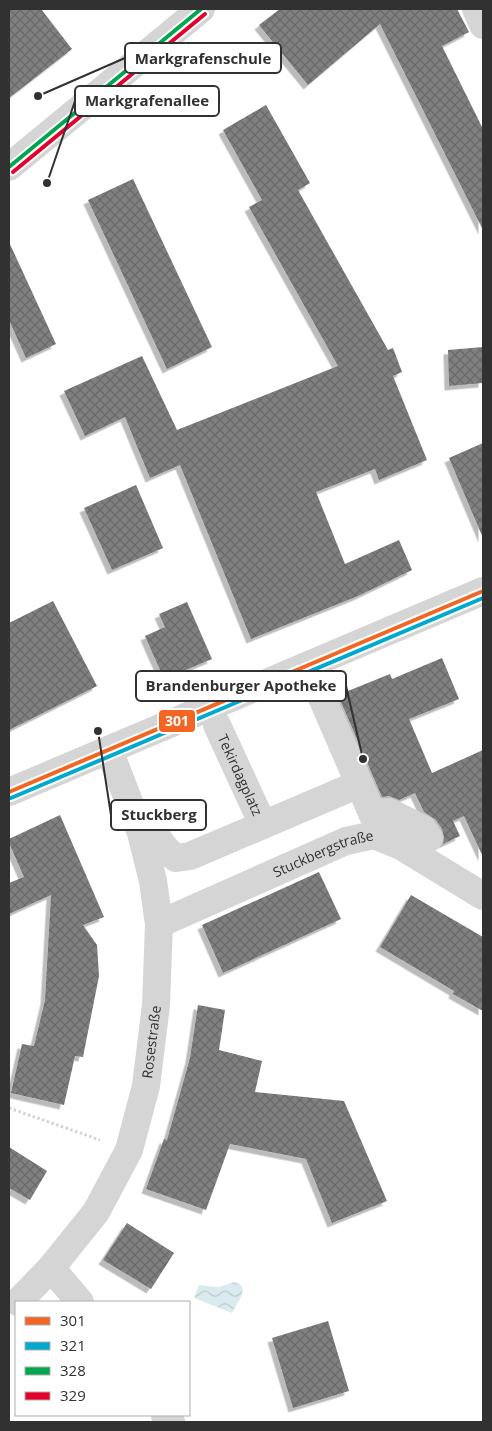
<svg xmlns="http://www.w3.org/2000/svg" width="492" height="1431" viewBox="0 0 492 1431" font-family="'Open Sans',sans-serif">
	<defs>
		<pattern id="water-waves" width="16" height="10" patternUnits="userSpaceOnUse" patternTransform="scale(1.25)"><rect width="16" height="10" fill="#daebf0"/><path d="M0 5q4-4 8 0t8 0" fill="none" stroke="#bccace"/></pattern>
		<pattern id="building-cross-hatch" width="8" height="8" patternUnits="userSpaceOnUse" patternTransform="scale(1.25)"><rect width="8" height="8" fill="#808080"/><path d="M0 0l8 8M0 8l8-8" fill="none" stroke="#696969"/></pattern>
		<filter id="shadow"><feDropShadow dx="-4.5" dy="4.5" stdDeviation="0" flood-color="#0004"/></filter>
	</defs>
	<rect width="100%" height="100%" fill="#fff"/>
	<polygon fill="url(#water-waves)" points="234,1282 240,1284 243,1289 242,1295 232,1313 194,1298 199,1285 219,1287"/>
	<g fill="url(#building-cross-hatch)" filter="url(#shadow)">
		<polygon points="9,9 41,9 72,49 9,98"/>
		<polygon points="280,9 457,9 469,32 442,46 483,129 483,230 380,24 308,85 259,25"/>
		<polygon points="266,105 310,183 298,190 388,350 393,348 402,372 393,376 427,460 379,480 375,469 316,492 345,564 399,540 412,570 358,596 251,639 180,465 150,478 125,417 85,436 64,391 142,356 177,430 338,366 249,207 262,200 223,130"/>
		<polygon points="133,179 212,347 167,369 88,200"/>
		<polygon points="9,242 56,344 26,358 9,320"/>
		<polygon points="483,347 483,383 449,386 448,350"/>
		<polygon points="483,443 483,538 449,458"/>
		<polygon points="136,485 163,548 112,570 84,508"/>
		<polygon points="53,601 97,686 9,730 9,623"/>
		<polygon points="187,602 212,659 164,679 145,636 165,627 159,614"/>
		<polygon points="442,658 459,699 409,719 432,773 483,750 483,857 464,816 453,821 460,836 443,844 444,837 442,829 436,820 424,812 415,793 399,800 389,796 382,797 338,695 390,674 392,679"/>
		<polygon points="60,815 104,917 83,925 97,945 99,976 83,1057 75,1056 64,1105 11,1093 22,1044 34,1046 45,1000 51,895 9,914 9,883 24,877 9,843 9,839"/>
		<polygon points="319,872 341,919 223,973 202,925"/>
		<polygon points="411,895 483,937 483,1011 453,994 454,991 380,947"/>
		<polygon points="198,1005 225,1010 219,1050 262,1061 255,1092 344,1101 387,1201 332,1223 306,1159 230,1144 206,1210 146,1189 164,1139 167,1140 190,1058"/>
		<polygon points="9,1147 47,1171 30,1200 9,1188"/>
		<polygon points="127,1223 174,1253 151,1289 103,1260"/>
		<polygon points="328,1321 349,1391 293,1408 272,1338"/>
	</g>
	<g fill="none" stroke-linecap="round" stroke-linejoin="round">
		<polyline stroke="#d4d4d4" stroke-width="3" stroke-dasharray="2.5 2.5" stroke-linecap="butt" points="9,1108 100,1140"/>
		<g stroke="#d5d5d5" stroke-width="28">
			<polyline points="476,9 483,25"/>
			<polyline points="9,167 201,9"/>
			<polyline points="316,684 375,820"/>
			<path id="s1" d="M 217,725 L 263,825"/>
			<polyline points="9,792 483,591"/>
			<polyline points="372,813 389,812 423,829 429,838"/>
			<path d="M 148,818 C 154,834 162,848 176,858 L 190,856 L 359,784"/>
			<path id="s2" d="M 159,924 L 346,841 L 374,835 L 401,846 L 483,896"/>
			<polyline points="51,1268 80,1302"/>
			<path id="s3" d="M 18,1302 L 51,1268 L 96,1212 L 129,1150 L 146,1086 L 156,1005 L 159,924 L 153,881 L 141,833 L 109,750"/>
			<polyline points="165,1415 171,1422"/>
		</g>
		<g stroke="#fff" stroke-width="8">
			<polyline id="bus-1" points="9,792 483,591"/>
		</g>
		<g stroke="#fff" stroke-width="8">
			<polyline id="bus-2" points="11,798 483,598"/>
		</g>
		<g stroke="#fff" stroke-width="8">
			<polyline id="bus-3" points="9,167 201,9"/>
		</g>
		<g stroke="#fff" stroke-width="8">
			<polyline id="bus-4" points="13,172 205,14"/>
		</g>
		<use href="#bus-1" stroke="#f26522" stroke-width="4"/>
		<use href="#bus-2" stroke="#00a9ce" stroke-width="4"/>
		<use href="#bus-3" stroke="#00a64d" stroke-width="4"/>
		<use href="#bus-4" stroke="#e4002b" stroke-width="4"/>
	</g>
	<g text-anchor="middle" stroke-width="5" stroke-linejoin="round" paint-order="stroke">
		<g font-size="14" fill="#313131" stroke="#fff">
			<text dy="5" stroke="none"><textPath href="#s1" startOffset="55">Tekirdagplatz</textPath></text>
			<text dy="5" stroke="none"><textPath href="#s2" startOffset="179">Stuckbergstraße</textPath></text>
			<text dy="5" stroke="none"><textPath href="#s3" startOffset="300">Rosestraße</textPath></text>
		</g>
	</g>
	<path fill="none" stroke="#313131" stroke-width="2" d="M38 96L125 58M47 183L75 101M363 759L346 686M98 731L111 815"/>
	<g fill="#313131" stroke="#fff" stroke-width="2">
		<circle cx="38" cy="96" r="5"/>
		<circle cx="47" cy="183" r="5"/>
		<circle cx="363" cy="759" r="5"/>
		<circle cx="98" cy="731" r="5"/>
	</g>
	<g fill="#fff" stroke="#313131" stroke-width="2">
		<rect x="125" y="43" width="156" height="30" rx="5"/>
		<rect x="75" y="86" width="144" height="30" rx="5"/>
		<rect x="136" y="671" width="210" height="30" rx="5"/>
		<rect x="111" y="800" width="95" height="30" rx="5"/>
	</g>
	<g font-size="15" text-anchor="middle" font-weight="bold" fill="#313131">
		<text x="203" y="64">Markgrafenschule</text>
		<text x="147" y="106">Markgrafenallee</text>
		<text x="241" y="691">Brandenburger Apotheke</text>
		<text x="159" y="820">Stuckberg</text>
	</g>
	<rect stroke="#fff" stroke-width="2" x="158" y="709" width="38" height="24" rx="5" fill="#f26522"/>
	<g font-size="14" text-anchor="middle" font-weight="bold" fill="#fff">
		<text x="177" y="726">301</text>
	</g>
	<rect width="492" height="1431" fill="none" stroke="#313131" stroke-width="20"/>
	<rect x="15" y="1301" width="175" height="115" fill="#ffffff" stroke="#adadad"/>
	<rect x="25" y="1317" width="25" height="8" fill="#f26522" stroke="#adadad"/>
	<text x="60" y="1326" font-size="15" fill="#313131">301</text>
	<rect x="25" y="1342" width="25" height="8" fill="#00a9ce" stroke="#adadad"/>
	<text x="60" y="1351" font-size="15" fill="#313131">321</text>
	<rect x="25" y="1367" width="25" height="8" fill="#00a64d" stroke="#adadad"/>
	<text x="60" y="1376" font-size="15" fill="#313131">328</text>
	<rect x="25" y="1392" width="25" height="8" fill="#e4002b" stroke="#adadad"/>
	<text x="60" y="1401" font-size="15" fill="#313131">329</text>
</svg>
